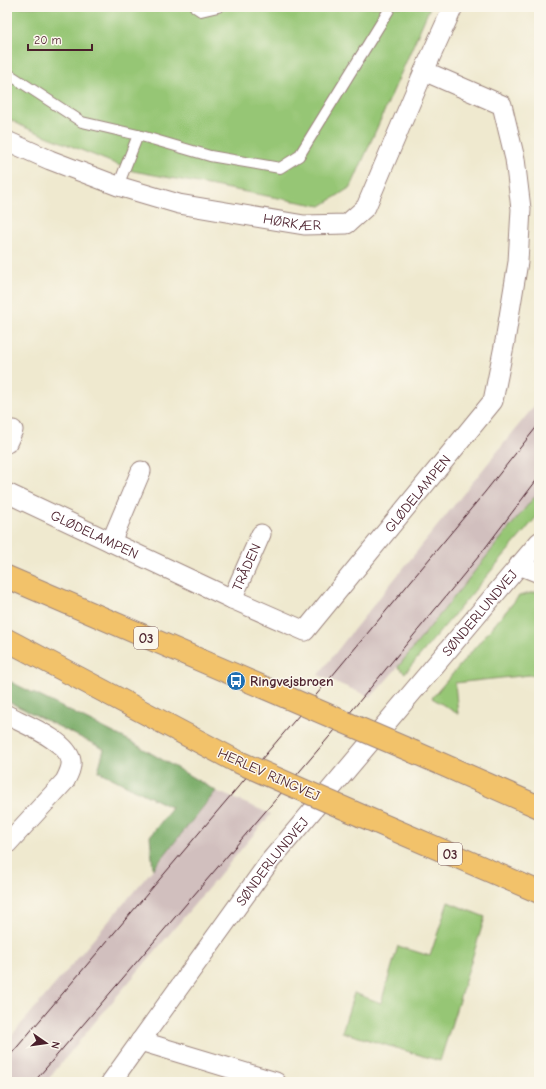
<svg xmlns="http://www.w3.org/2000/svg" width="546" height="1089" viewBox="0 0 546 1089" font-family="'Comic Neue',sans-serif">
	<rect width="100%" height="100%" fill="#fbf7ec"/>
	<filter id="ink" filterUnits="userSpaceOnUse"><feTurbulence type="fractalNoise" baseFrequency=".025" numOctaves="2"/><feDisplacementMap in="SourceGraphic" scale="8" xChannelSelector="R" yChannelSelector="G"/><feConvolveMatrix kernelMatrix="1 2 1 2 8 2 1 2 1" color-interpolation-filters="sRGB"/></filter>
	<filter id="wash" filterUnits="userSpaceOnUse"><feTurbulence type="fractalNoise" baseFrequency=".012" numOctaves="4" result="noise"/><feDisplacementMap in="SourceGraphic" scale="16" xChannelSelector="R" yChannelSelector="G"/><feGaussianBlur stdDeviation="0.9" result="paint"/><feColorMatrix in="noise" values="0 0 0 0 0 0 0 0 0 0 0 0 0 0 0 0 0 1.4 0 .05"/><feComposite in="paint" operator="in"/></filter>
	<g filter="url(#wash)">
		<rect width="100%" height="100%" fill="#efe9cf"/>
		<g fill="#d1bfbe">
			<polygon points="539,400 539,491 518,518 398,667 371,697 318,675 351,633"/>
			<polygon points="216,791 271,814 90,1028 46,1082 7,1082 7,1041 153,869"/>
		</g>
		<g fill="#96c675" stroke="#707250">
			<polygon points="7,7 430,7 351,187 321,206 133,171 24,127 7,118"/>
			<polygon points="539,491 539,514 405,673 398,667"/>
			<polygon points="539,591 539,674 455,683 458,714 432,698 519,596"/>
			<polygon points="448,902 485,917 440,1061 342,1032 354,993 381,1003 398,946 430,956"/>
		</g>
		<polygon fill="#78ab66" stroke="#616548" points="7,680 130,741 216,791 153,869 150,836 172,808 98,771 104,749 7,701"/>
	</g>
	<g filter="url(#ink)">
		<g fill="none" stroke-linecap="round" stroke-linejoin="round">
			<g stroke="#9c847d" stroke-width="12">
				<g id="service">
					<polyline points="195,7 201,11 218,7"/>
					<polyline points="7,73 82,122 138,135 210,156 280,168 299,156 389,10 389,7"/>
					<polyline points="118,186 138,135"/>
				</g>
			</g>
			<g stroke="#9c847d" stroke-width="21">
				<g id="minor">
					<path id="s1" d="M 7,141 L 50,160 L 118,186 L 179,204 L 304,225 L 347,224 L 366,207 L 424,71 L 453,7"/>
					<polyline points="7,443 13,430"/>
					<path id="s2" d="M 7,493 L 232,599 L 305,631 L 493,401 L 505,341 L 518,262 L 521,209 L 515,159 L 502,105 L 424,71"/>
					<polyline points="111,542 141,471"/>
					<polyline points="519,565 539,573"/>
					<path id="s3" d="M 232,599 L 261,534"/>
					<path d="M 7,715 C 24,724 68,741 71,761 C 72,768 68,775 65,781 L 7,844"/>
					<polyline points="140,1041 276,1082"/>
					<path id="s4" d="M 111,1082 L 270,861 L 539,542"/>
				</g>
			</g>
			<g stroke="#9c847d" stroke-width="24">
				<g id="primary">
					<polyline points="7,577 286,697"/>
					<polyline points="7,640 234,760"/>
					<polyline points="414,752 539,807"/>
					<polyline points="362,816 539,892"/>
				</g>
			</g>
			<use href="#service" stroke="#fff" stroke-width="10"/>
			<use href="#minor" stroke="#fff" stroke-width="19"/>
			<use href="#primary" stroke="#f2c26a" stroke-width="22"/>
			<g stroke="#4a1f2b" stroke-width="1">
				<polyline points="7,1059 317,694 485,492 539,424"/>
				<polyline points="34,1082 353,709 479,556 539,477"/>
			</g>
			<g stroke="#9c847d" stroke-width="24" stroke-linecap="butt">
				<g id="primary-bridge">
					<polyline points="286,697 414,752"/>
					<polyline points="234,760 362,816"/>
				</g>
			</g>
			<use href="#primary-bridge" stroke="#f2c26a" stroke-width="22"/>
		</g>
	</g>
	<defs>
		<g id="bus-disc" transform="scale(1)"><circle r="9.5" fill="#1f6fb2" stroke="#fbf7ec"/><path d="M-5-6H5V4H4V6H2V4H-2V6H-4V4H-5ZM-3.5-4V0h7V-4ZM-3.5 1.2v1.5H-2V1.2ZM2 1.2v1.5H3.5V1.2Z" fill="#fff"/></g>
	</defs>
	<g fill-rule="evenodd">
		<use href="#bus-disc" x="236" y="681"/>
	</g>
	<g text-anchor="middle" stroke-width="3" stroke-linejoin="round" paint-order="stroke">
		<g fill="#fbf7ec" stroke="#7f6065" stroke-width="1">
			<rect x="134" y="627" width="24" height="22" rx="3"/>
			<rect x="438" y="843" width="24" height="22" rx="3"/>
		</g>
		<g font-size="13" font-weight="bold" fill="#4a1f2b">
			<text x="146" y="643">O3</text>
			<text x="450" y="859">O3</text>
		</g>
		<g font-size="14" fill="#4a1f2b" stroke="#fbf7ec">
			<text dy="5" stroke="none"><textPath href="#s1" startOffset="298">HØRKÆR</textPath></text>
			<text dy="5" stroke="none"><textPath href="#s2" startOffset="506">GLØDELAMPEN</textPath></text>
			<text dy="5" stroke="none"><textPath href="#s2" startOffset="97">GLØDELAMPEN</textPath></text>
			<text dy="5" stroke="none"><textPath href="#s3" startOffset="35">TRÅDEN</textPath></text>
			<text dy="5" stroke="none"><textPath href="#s4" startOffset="597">SØNDERLUNDVEJ</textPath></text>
			<text transform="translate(269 774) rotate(24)" y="5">HERLEV RINGVEJ</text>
			<text dy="5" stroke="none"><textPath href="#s4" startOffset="273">SØNDERLUNDVEJ</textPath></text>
		</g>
		<g font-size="14" font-weight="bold" fill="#4a1f2b" stroke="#fbf7ec" text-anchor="start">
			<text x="250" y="686">Ringvejsbroen</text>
		</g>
	</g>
	<rect width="546" height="1089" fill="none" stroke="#fbf7ec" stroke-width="24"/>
	<g transform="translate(46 1043) rotate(103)" stroke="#fbf7ec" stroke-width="3" paint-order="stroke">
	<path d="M0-3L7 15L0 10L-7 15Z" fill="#4a1f2b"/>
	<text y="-6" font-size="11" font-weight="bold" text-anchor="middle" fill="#4a1f2b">N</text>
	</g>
	<path d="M28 44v6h64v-6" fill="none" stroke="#4a1f2b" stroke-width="2"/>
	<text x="34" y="44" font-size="12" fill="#4a1f2b" stroke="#fbf7ec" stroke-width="3" paint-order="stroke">20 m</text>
</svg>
